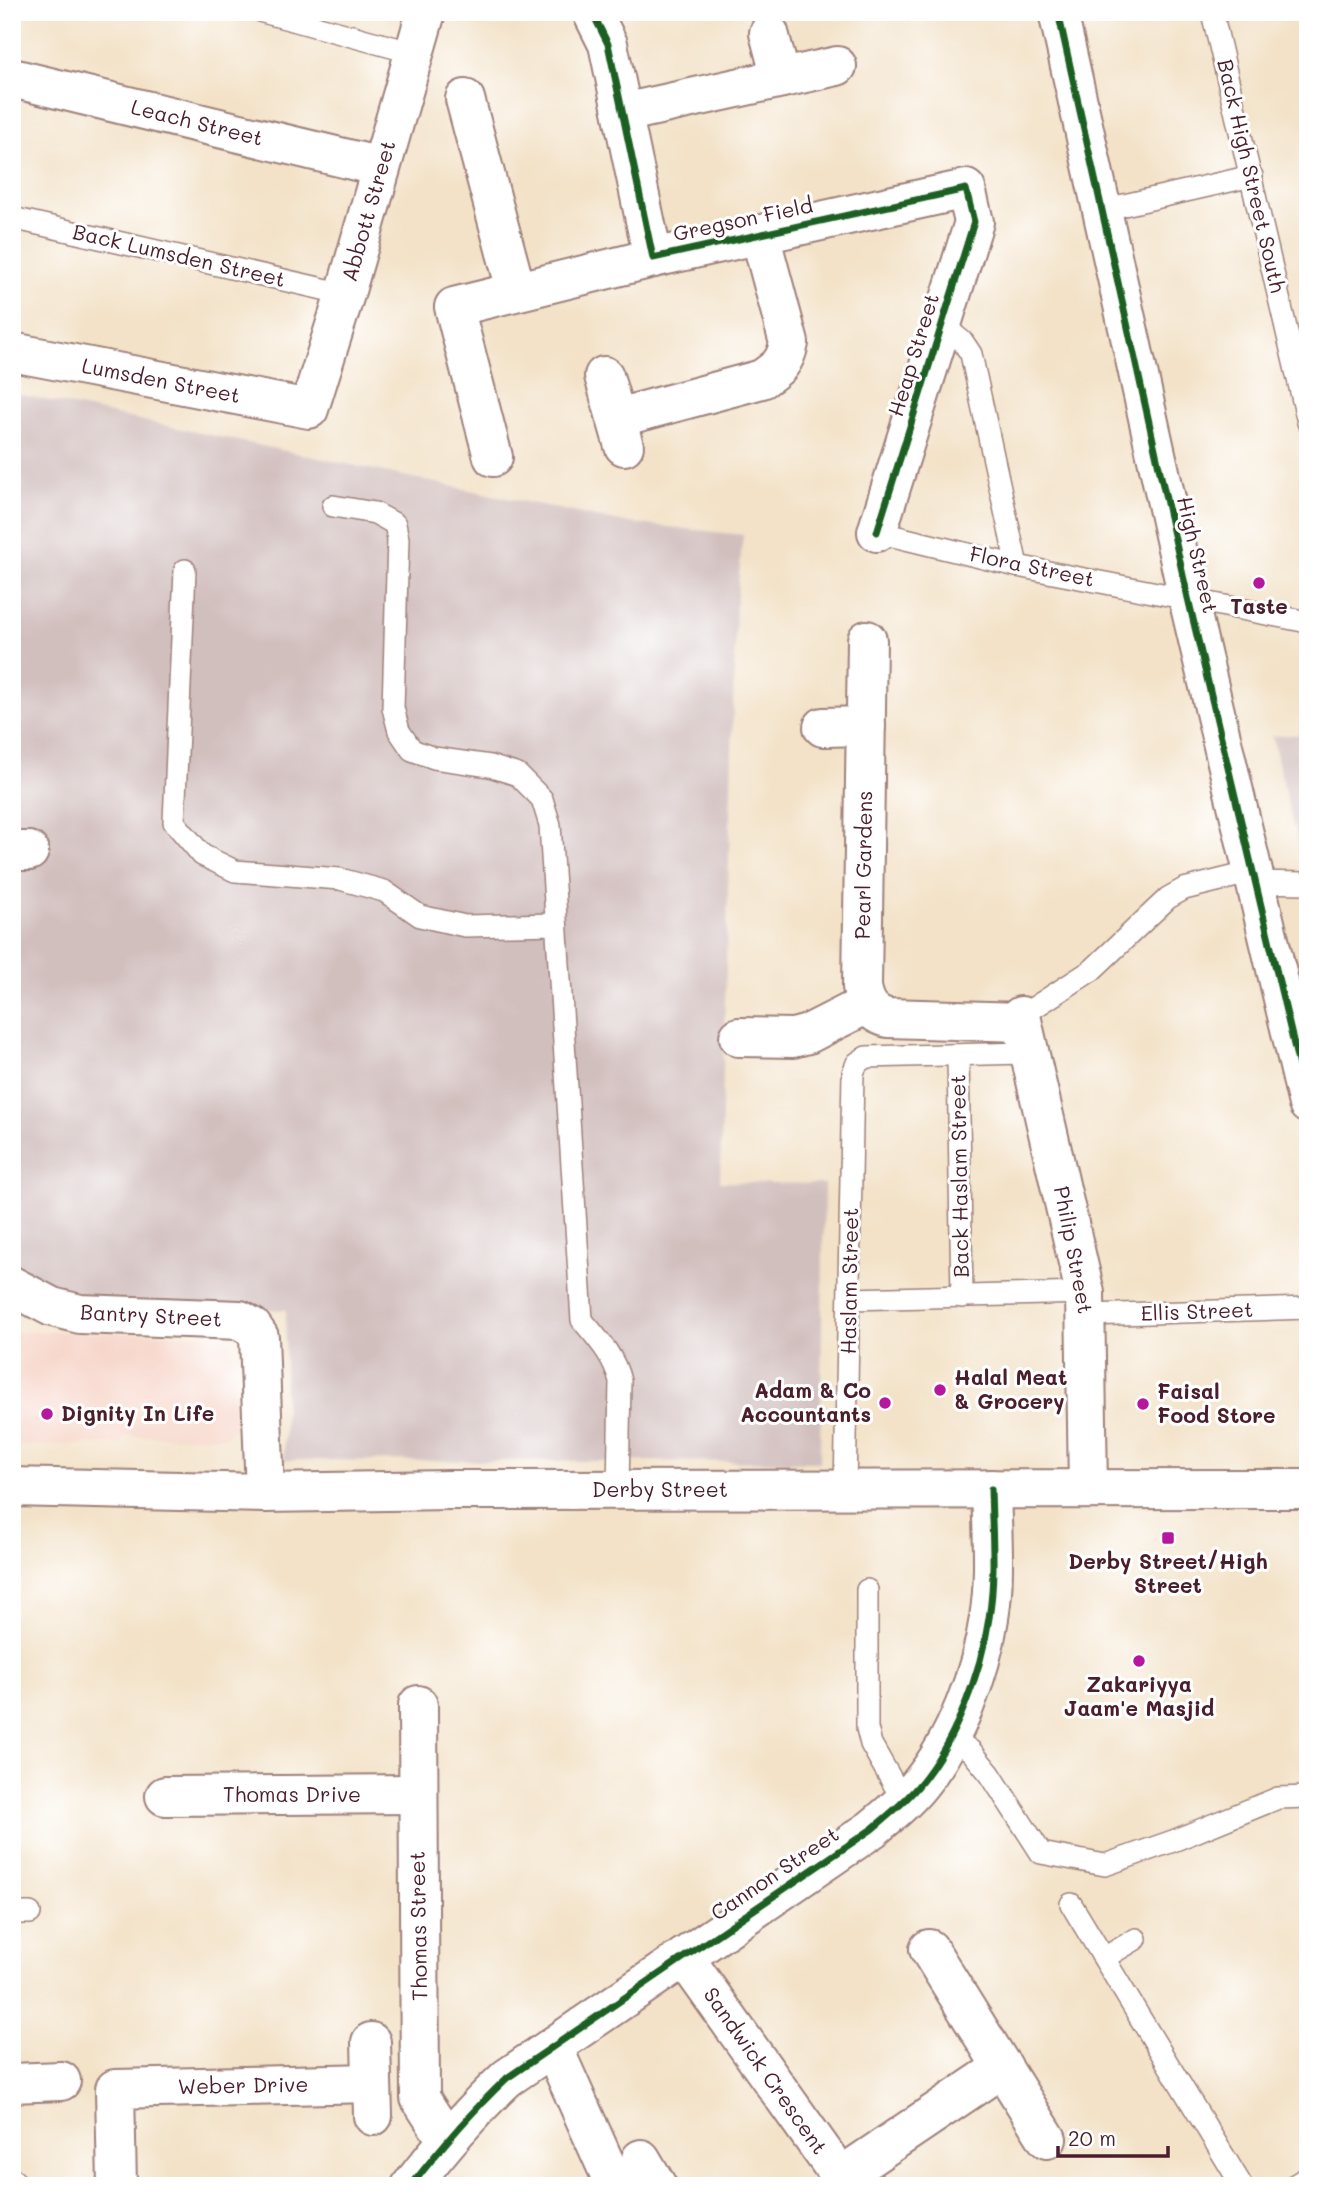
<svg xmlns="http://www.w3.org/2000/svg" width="1320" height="2198" viewBox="0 0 1320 2198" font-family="Mali,sans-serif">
	<rect width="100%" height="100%" fill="#fff"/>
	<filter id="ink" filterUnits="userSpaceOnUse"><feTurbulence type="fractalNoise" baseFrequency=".0143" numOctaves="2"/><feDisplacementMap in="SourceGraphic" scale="14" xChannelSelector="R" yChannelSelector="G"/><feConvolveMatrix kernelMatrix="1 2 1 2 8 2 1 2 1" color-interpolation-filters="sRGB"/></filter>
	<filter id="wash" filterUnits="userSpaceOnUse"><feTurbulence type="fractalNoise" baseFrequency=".00686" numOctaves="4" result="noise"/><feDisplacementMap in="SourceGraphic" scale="28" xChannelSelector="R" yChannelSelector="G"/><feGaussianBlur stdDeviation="1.57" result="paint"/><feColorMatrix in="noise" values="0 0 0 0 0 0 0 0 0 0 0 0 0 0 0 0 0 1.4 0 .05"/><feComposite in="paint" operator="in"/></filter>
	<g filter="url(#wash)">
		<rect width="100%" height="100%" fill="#f3e2c8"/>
		<polygon fill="#f6d2c4" points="12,1331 223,1335 234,1347 235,1427 226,1437 124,1436 123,1444 12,1446"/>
		<g fill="#d1bfbe">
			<polygon points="12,393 620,522 743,535 736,605 720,1182 824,1184 820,1462 284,1460 286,1310 99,1304 12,1266"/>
			<polygon points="1308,734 1308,856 1300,856 1272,736"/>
		</g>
	</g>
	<g filter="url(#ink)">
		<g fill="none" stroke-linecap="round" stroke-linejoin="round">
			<g stroke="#9e807a" stroke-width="24">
				<g id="lane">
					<polyline points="263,12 414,53"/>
					<polyline points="1212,12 1308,422"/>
					<polyline points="1102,210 1252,176"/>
					<polyline points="12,218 345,294"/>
					<polyline points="942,325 963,342 971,354 1017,566"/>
					<path d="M 333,506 L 375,513 L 395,524 L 398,539 L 393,708 L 399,731 L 412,750 L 434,758 L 490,766 L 518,775 L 542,799 L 550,825 L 582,1320 C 598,1339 614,1356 620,1381 L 618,1490"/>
					<polyline points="877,532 1017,566 1308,622"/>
					<polyline points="185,570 174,822 202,855 235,871 340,879 384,891 420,916 465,926 556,924"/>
					<polyline points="1255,882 1308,883"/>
					<polyline points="1021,1016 1092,970 1168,898 1184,889 1253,872"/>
					<polyline points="958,1056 962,1297"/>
					<polyline points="850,1299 1085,1293"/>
					<polyline points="1087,1315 1308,1308"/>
					<polyline points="845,1490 853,1073 857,1063 866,1057 1031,1053"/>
					<polyline points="867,1590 867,1728 871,1744 904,1802"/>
					<polyline points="949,1736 971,1751 990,1774 1041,1853 1105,1865 1173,1841 1278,1798 1308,1797"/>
					<polyline points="1071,1904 1242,2186"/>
					<polyline points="12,1913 30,1913"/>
					<polyline points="1104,1958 1136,1939"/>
					<polyline points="12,2179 20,2186"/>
					<polyline points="1293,2186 1308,2177"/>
				</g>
			</g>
			<g stroke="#9e807a" stroke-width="42">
				<g id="street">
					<polyline points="592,12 608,44 653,258 966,189 974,222 877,532"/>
					<polyline points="769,33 781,78"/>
					<polyline points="12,78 381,167"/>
					<polyline points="465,99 516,290"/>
					<polyline points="623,113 837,66"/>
					<polyline points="12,352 309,409 345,294 426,12"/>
					<polyline points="604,376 624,446"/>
					<path d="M 617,418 L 762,379 C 778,368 785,363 789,343 L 760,235"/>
					<polyline points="493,457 454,307 653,258"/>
					<path d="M 867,640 L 862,987 C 865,1003 871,1014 888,1018 L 1022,1022"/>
					<polyline points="823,727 866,726"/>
					<polyline points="12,851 29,851"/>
					<polyline points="1021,1016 1085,1293 1088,1489"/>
					<polyline points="739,1037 793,1038 808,1034 867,1004"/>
					<polyline points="12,1286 52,1307 80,1314 240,1320 252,1327 259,1337 265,1493"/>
					<polyline points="418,1705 420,2098 447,2140"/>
					<polyline points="165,1796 418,1794"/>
					<polyline points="929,1949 1047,2139"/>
					<polyline points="684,1957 847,2186"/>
					<polyline points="371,2042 373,2116"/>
					<polyline points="553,2047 615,2186"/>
					<polyline points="12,2083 61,2081"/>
					<polyline points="641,2159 657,2186"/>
					<polyline points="840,2177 1003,2067"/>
					<polyline points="117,2186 115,2089 372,2083"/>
				</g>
			</g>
			<g stroke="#9e807a" stroke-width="42">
				<g id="secondary">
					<polyline points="1058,12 1188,598 1308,1104"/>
					<path d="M 411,2186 C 441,2147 472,2111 507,2078 L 872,1829 C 889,1815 906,1801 919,1785 C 955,1742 981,1673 989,1618 C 996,1576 992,1532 991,1489"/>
				</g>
			</g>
			<g stroke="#9e807a" stroke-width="42">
				<polyline id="primary" points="12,1487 265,1493 449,1490 1308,1489"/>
			</g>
			<use href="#lane" stroke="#fff" stroke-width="21"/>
			<use href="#street" stroke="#fff" stroke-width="38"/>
			<use href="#secondary" stroke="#fff" stroke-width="38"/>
			<use href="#primary" stroke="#fff" stroke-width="38"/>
			<g stroke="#fff" stroke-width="11">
				<g id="cycleway">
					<polyline points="592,12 608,44 653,258 966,189 974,222 877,532"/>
					<polyline points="1058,12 1188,598 1308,1104"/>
					<path d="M 411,2186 C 441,2147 472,2111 507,2078 L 872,1829 C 889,1815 906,1801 919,1785 C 955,1742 981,1673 989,1618 C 996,1576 992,1532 991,1489"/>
				</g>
			</g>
			<use href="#cycleway" stroke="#1b5e20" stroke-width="7"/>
		</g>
	</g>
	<g fill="#b5179e" stroke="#fff" stroke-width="2.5">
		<circle cx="1259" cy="583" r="7"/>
		<circle cx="940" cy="1390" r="7"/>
		<circle cx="885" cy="1403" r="7"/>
		<circle cx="1143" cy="1404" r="7"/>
		<circle cx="47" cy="1414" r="7"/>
		<rect x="1161" y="1531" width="14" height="14" rx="3.5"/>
		<circle cx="1139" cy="1661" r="7"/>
	</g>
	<g text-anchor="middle" stroke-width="6" stroke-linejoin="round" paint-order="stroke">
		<g font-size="21" fill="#4a1f2b" stroke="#fff">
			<text transform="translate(197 123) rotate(14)" y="7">Leach Street</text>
			<text transform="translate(1251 176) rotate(77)" y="7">Back High Street South</text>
			<text transform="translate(369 211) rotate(-74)" y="7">Abbott Street</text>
			<text transform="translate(743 220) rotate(-12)" y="7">Gregson Field</text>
			<text transform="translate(179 256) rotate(13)" y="7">Back Lumsden Street</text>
			<text transform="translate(914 355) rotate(-73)" y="7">Heap Street</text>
			<text transform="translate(161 381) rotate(11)" y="7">Lumsden Street</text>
			<text transform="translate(1197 555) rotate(77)" y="7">High Street</text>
			<text transform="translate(1032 567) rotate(12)" y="7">Flora Street</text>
			<text transform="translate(864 865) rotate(-89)" y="7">Pearl Gardens</text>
			<text transform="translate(960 1176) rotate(-91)" y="7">Back Haslam Street</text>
			<text transform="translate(1073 1250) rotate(79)" y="7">Philip Street</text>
			<text transform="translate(850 1281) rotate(-89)" y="7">Haslam Street</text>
			<text transform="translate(1197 1312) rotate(-2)" y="7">Ellis Street</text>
			<text transform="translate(151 1316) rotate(3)" y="7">Bantry Street</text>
			<text x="660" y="1497">Derby Street</text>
			<text x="292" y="1802">Thomas Drive</text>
			<text transform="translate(775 1874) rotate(-34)" y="7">Cannon Street</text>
			<text transform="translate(419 1926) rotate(-91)" y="7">Thomas Street</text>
			<text transform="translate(765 2071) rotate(55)" y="7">Sandwick Crescent</text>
			<text transform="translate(243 2086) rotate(-1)" y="7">Weber Drive</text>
		</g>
		<g font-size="21" font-weight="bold" fill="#4a1f2b" stroke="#fff">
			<text x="1259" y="614">Taste</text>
			<text x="954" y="1385" text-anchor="start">Halal Meat<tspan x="954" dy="24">&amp; Grocery</tspan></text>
			<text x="871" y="1398" text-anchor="end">Adam &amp; Co<tspan x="871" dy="24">Accountants</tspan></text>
			<text x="1157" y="1399" text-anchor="start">Faisal<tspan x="1157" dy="24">Food Store</tspan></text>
			<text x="61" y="1421" text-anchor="start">Dignity In Life</text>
			<text x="1168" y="1569">Derby Street/High<tspan x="1168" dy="24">Street</tspan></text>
			<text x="1139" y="1692">Zakariyya<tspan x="1139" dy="24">Jaam'e Masjid</tspan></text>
		</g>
	</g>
	<rect width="1320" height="2198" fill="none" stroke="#fff" stroke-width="42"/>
	<path d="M1058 2146v10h110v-10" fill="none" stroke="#4a1f2b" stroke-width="3.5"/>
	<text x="1068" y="2146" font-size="21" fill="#4a1f2b" stroke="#ffffff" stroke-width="5" paint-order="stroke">20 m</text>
</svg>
